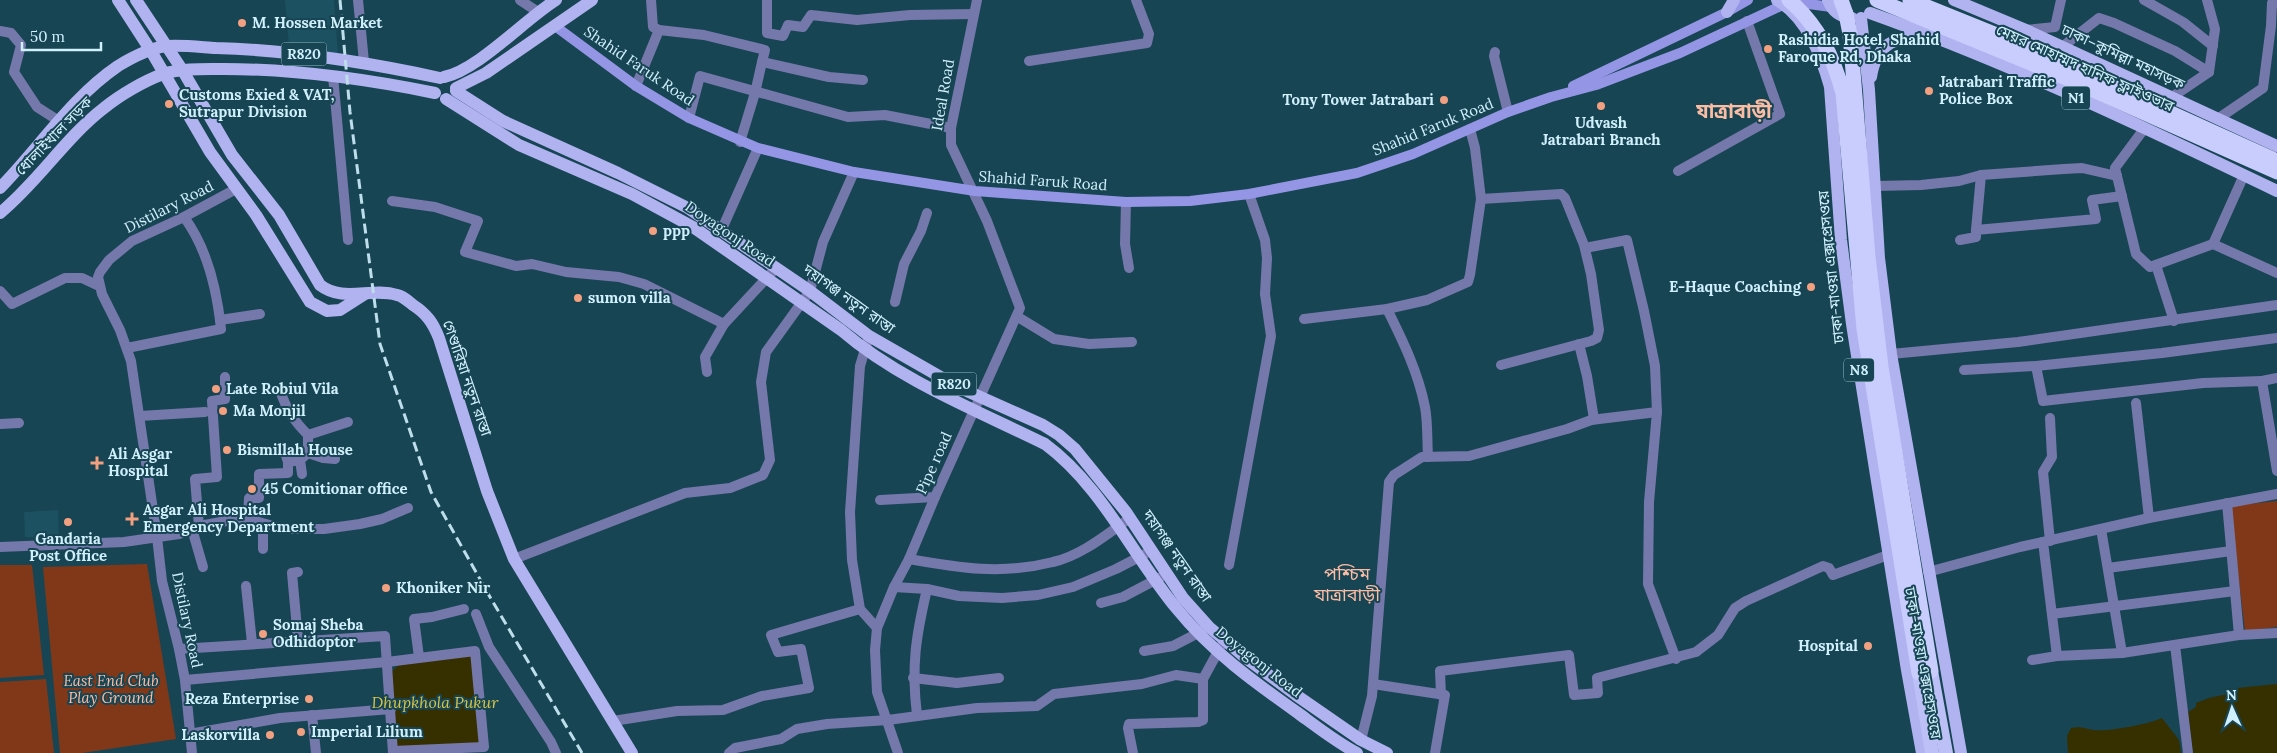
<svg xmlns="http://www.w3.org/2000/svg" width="2277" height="753" viewBox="0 0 2277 753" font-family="Lora,'Noto Sans Bengali',serif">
	<rect width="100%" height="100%" fill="#174553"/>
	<g fill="#1c5161">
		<polygon points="285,0 334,0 338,54 289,46"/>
		<polygon points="58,510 59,537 25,537 24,512"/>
	</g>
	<g fill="#803819">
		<polygon points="2277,501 2277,627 2245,631 2230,506"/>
		<polygon points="147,564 176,739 82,753 60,753 43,567"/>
		<polygon points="0,565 32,565 44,675 0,678"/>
		<polygon points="46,679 54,753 0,753 0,682"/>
	</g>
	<g fill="#362f00">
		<polygon points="473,655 480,743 396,748 390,673 401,663"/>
		<polygon points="2277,684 2277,753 2193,753 2188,712 2196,707 2196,703 2209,698 2227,694 2227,689"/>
		<path d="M 2162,718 L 2179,740 L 2181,753 L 2068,753 L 2067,736 L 2071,728 C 2081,726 2084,728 2093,730 C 2107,732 2150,724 2162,718 Z"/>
	</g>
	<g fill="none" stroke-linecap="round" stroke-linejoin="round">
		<g stroke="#7578aa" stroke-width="10">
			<polyline points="358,0 364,62"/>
			<polyline points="520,0 538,12"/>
			<polyline points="651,0 653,27 659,30 704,35 765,50 762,62 829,77 863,80"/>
			<polyline points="767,0 767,33 783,36 788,25 803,27 811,15 857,20 910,15 974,14"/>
			<polyline points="2144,0 2183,22 2213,46"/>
			<polyline points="2026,30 2055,27 2061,0"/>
			<polyline points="0,31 11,33 21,45 14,72 37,107 59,121"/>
			<polyline points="2062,47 2099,18 2114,23 2175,51 2209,72"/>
			<polyline points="1495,52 1494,56 1508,112"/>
			<polyline points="1029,61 1147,43 1149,34 1136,0"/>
			<polyline points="333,76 348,240"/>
			<polyline points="636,86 659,30"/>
			<polyline points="2172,97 2209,72 2215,29 2207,0"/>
			<polyline points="689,118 700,76 848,117 885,115 951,128"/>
			<polyline points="2219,118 2263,88 2271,26 2272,3 2277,3"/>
			<polyline points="2144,129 2115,168 2136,254 2150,267 2213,244 2277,273"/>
			<polyline points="740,142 755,93 762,62"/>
			<polyline points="1678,171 1780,114 1747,21"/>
			<polyline points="1876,186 1921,185 1959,181 1981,175 2064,169 2082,168 2117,176"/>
			<polyline points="1481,199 1561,194 1565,198 1584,245 1591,274 1599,330 1597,338 1591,341 1501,365"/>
			<polyline points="392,201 435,207 478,221 465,252 516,266 532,264 566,272 619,277 644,284 724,324"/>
			<polyline points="1126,202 1125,244 1129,268"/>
			<polyline points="722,229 758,148"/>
			<polyline points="1976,230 1981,175"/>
			<polyline points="1960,240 1976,237 1976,230 2096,219 2092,200 2122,196"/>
			<polyline points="2213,244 2244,175"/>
			<polyline points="1585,248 1627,240 1644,311 1655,366 1657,412 1649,502 1648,584 1676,659"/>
			<polyline points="2156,265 2174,321"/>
			<polyline points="0,291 12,304 65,278 82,278 99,286"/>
			<polyline points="895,302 904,264 921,231 927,213"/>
			<path d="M 1387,309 C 1403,341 1418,372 1425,407 C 1428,423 1427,441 1428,457"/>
			<polyline points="1018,317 1054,339 1089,344 1132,342"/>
			<polyline points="1304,319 1387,309 1427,300 1468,282 1470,275 1481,199 1475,148 1470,129"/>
			<polyline points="220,320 260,314"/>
			<polyline points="869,336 860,366 850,512 852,560 860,609 877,628"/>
			<polyline points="2277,338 2162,353 2036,366 2043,401 2203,383 2262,381 2277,471"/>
			<path d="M 127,348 L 221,329 C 217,290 207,248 184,217"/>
			<polyline points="1891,354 2018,342 2277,305"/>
			<polyline points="1964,370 2036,366"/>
			<polyline points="707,372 705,357 724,324 776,268"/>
			<polyline points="2262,381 2277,378"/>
			<path d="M 280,390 C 286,409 294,421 308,435"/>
			<polyline points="2136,403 2149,518"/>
			<polyline points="140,416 205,412"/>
			<polyline points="1591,420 1657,412"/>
			<polyline points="0,424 19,423"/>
			<polyline points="283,447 288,462"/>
			<polyline points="308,453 323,458 335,459"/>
			<polyline points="302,474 300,460 308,453 308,435 348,422"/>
			<polyline points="880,500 935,497"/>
			<polyline points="2227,503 2239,635"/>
			<polyline points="248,519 249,498 259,498 259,474 288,473 288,462 300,460"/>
			<polyline points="263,525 263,549"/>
			<polyline points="199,526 195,479 217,477 212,401 225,399 225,377"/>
			<polyline points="192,529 203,567"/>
			<polyline points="2101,529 2122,653"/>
			<polyline points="2050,541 2043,472 2052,457 2050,418"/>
			<polyline points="2043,542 2057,656 2122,653 2239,635 2277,633"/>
			<polyline points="0,547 124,542 179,534 199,526 232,520 248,519 284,529 324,529 360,524 382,519 408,508"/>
			<polyline points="514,559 685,493 730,488 763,475 770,460 761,382 766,352 810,291 823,242 854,172"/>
			<path d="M 909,559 C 959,568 1002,575 1053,562 C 1081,556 1107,534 1130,518"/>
			<polyline points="1229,565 1271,336 1265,294 1267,258 1265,240 1249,194"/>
			<polyline points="2108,568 2231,551"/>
			<polyline points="1928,572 2020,547 2149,518 2277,494"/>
			<polyline points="246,586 252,643"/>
			<polyline points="894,587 927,589 959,596 1002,598 1038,595 1073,587 1116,569 1145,554"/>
			<polyline points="1101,603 1123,597 1161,577"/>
			<polyline points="476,614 489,647 551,742 556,753"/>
			<polyline points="2052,614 2235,591"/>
			<polyline points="298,640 292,573 298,572"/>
			<polyline points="2175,645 2188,753"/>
			<polyline points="179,649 385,636 393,753"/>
			<polyline points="1144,651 1173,646 1204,630"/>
			<polyline points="419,657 414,619 432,617 464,609"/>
			<polyline points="2032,660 2057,656"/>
			<polyline points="913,678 957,683 999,678"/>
			<polyline points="185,680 387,662 475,651 484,747 393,751"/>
			<polyline points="1373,684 1445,695 1435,753"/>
			<polyline points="1441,695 1440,671 1569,655 1574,695 1598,693 1597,678 1696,652 1718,635 1735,608 1746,601 1823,566 1829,568 1833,575 1888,555"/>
			<polyline points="312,715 316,753"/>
			<path d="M 917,715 C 911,666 916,636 927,589"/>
			<polyline points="613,721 677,711 723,710 762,696 809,688 801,649 778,652 771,635 860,609"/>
			<polyline points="189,734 280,718 391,709"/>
			<polyline points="1361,740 1372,696 1389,482 1394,475 1422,457 1469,456 1567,429 1594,419 1587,376 1579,344"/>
			<polyline points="192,753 185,680 179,649 162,581 157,537 131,361 120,330 102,294 98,277 100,272 109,260 132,241 184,217 236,189"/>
			<polyline points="729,753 735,748 781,739 797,729 827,724 888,720 977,708 1037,706 1054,694 1142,684 1176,675 1203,679"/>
			<polyline points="898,753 877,692 875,650 877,628 894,587 909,559 935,497 1020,308 987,221 951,145 951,128 977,0"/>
			<polyline points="1133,753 1128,728 1129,724 1198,722 1203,720 1203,679 1221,646"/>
		</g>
		<g stroke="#9496e5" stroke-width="10">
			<polyline points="555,26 636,86 689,118 758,148 854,172 975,191 1126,202 1190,201 1249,194 1357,173 1413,154 1508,112 1551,97 1596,85 1680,53 1785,4 1809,4 1831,7"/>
			<polyline points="1573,86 1727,12 1748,0"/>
		</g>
		<g stroke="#b0b3f0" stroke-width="12">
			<polyline points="118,0 151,51 210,152 256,215 310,302 327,311 340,310 365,294"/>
			<path d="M 136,0 L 183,71 L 232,155 L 279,215 L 320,285 C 343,303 371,287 397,295 C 403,296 408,301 413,305 C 427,314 433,323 439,338 L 487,491 L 514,559 L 632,753"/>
			<path d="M 1777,0 C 1807,18 1821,55 1830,87 L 1841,240 L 1852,324 L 1907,670 L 1922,753"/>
			<path d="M 1828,0 C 1832,11 1840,17 1852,18"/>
			<polyline points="1954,0 2026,30 2277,146"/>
			<polyline points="1727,12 1734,0"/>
			<path d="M 1870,13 C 2010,63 2144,127 2277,191"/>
			<polyline points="1861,18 1869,90 1879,258 1891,354 1961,753"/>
			<path d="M 444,77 C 478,70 524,20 556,0"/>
			<path d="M 1871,77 C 1876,44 1897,34 1928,37"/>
			<polyline points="456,88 486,73 592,0"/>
			<polyline points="456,91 503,121 618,173 688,208 810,291 869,336 958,387 1043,425 1059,435 1075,449 1126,512 1183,598 1209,627 1247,659 1296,695 1361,740 1387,753"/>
			<path d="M 446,99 L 519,145 L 632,194 L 693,227 L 841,330 C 899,380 976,410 1045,444 C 1102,486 1132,555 1177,609 C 1211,651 1254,682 1298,713 C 1317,727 1336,742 1357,753"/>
			<path d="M 0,188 C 39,148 71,98 118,66 C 131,58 151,48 167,46 C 183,45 200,47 216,48 C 292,50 366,62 440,78"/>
			<path d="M 0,213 C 38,182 65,138 104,108 C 120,95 144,81 163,74 C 182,68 205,69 224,69 C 295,69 366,79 435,93"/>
		</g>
		<g stroke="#bcc0f7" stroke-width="14">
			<polyline points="1931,671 1946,753"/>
			<polyline points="1919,673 1932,753"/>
		</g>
		<g stroke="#c9cdfe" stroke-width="15">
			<polyline points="1841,0 1846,14"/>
			<polyline points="1910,0 2014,42 2277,161"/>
		</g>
		<polyline stroke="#bddeea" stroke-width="3" stroke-dasharray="10 5" stroke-linecap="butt" points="340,0 350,112 380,344 431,492 490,597 582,753"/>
		<g stroke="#c9cdfe" stroke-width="15">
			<path d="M 1789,0 C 1818,25 1833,56 1843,93 L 1864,329 L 1919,673"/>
			<polyline points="1877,0 2050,71 2277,172"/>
			<polyline points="1846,14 1850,34 1868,257 1881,367 1931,671"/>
		</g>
	</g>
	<g fill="#f2a080" stroke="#174553" stroke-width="2">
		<circle cx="242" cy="23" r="5"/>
		<circle cx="1768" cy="49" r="5"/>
		<circle cx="1929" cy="91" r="5"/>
		<circle cx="1444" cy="100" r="5"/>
		<circle cx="169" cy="104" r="5"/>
		<circle cx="1601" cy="106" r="5"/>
		<circle cx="653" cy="231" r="5"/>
		<circle cx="1811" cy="287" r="5"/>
		<circle cx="578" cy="298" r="5"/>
		<circle cx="216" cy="389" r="5"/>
		<circle cx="223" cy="411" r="5"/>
		<circle cx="227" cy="450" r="5"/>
		<path d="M94.5 455.5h5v5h5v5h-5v5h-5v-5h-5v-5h5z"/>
		<circle cx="252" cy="489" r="5"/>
		<path d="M129.5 511.5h5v5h5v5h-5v5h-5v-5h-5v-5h5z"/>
		<circle cx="68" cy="522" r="5"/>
		<circle cx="386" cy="588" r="5"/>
		<circle cx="263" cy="634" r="5"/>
		<circle cx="1868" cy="646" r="5"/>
		<circle cx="309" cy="699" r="5"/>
		<circle cx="301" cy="732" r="5"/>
		<circle cx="270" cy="735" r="5"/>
	</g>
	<g text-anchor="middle" stroke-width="4" stroke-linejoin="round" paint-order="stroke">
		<g fill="#174553" stroke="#98bdc9" stroke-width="1">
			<rect x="281.5" y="42.5" width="45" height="23" rx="4"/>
			<rect x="2062" y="86.5" width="28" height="23" rx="4"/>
			<rect x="1844" y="358.5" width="30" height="23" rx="4"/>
			<rect x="931.5" y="372.5" width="45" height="23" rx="4"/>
		</g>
		<g font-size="14" font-weight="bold" fill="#d0f0fc">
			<text x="304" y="59">R820</text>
			<text x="2076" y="103">N1</text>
			<text x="1859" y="375">N8</text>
			<text x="954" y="389">R820</text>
		</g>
		<g font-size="15" font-weight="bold" fill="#d0f0fc" stroke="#174553" text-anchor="start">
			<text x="252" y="28">M. Hossen Market</text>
			<text x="1778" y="45">Rashidia Hotel, Shahid<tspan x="1778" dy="17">Faroque Rd, Dhaka</tspan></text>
			<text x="1939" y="87">Jatrabari Traffic<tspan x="1939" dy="17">Police Box</tspan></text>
			<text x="179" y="100">Customs Exied &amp; VAT,<tspan x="179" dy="17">Sutrapur Division</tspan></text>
			<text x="1434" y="105" text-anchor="end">Tony Tower Jatrabari</text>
			<text x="1601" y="128" text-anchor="middle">Udvash<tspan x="1601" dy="17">Jatrabari Branch</tspan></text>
			<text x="663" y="236">ppp</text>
			<text x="1801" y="292" text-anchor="end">E-Haque Coaching</text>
			<text x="588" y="303">sumon villa</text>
			<text x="226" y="394">Late Robiul Vila</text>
			<text x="233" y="416">Ma Monjil</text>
			<text x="237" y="455">Bismillah House</text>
			<text x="108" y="459">Ali Asgar<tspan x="108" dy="17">Hospital</tspan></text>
			<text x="262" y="494">45 Comitionar office</text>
			<text x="143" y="515">Asgar Ali Hospital<tspan x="143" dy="17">Emergency Department</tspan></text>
			<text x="68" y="544" text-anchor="middle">Gandaria<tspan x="68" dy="17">Post Office</tspan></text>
			<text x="396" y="593">Khoniker Nir</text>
			<text x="273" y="630">Somaj Sheba<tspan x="273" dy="17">Odhidoptor</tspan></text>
			<text x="1858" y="651" text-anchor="end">Hospital</text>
			<text x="299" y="704" text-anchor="end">Reza Enterprise</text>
			<text x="311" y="737">Imperial Lilium</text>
			<text x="260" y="740" text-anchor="end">Laskorvilla</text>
		</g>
		<g font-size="15" fill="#d0f0fc" stroke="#174553">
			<text transform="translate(2123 57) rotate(25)" y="5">ঢাকা–কুমিল্লা মহাসড়ক</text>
			<text transform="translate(639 66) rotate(34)" y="5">Shahid Faruk Road</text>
			<text transform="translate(2085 68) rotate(24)" y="5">মেয়র মোহাম্মদ হানিফ ফ্লাইওভার</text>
			<text transform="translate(943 95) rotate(-80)" y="5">Ideal Road</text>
			<text transform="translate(1433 127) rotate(-22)" y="5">Shahid Faruk Road</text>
			<text transform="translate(54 136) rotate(-46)" y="5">ধোলাইখাল সড়ক</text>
			<text transform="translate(1043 181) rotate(4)" y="5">Shahid Faruk Road</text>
			<text transform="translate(169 207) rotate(-27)" y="5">Distilary Road</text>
			<text transform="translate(730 234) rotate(34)" y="5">Doyagonj Road</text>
			<text transform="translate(1831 267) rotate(-96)" y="5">ঢাকা-মাওয়া এক্সপ্রেসওয়ে</text>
			<text transform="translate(849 299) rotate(35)" y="5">দয়াগঞ্জ নতুন রাস্তা</text>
			<text transform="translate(467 378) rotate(71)" y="5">গেণ্ডারিয়া নতুন রাস্তা</text>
			<text transform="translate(934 463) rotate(-66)" y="5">Pipe road</text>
			<text transform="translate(1177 556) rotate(55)" y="5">দয়াগঞ্জ নতুন রাস্তা</text>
			<text transform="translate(187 620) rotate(78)" y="5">Distilary Road</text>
			<text transform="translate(1259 662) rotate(38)" y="5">Doyagonj Road</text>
			<text transform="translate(1923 663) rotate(80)" y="5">ঢাকা-মাওয়া এক্সপ্রেসওয়ে</text>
		</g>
		<g font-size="15" font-style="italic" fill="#febda3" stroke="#174553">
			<text x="111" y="686">East End Club<tspan x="111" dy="17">Play Ground</tspan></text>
		</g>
		<g font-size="16" font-style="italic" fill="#d3c34b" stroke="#174553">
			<text x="435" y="708">Dhupkhola Pukur</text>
		</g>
		<g font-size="18" fill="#fbbca4" stroke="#174553">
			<text x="1347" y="580">পশ্চিম<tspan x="1347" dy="21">যাত্রাবাড়ী</tspan></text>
		</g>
		<g font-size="20" font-weight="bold" fill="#fbbca4" stroke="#174553">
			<text x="1734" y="118">যাত্রাবাড়ী</text>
		</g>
	</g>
	<g transform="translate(2232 708) rotate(357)" stroke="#174553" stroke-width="4" paint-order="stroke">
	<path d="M0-4L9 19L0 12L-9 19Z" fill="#d0f0fc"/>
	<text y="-8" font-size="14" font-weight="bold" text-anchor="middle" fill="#d0f0fc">N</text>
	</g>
	<path d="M22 42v8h79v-8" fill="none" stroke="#d0f0fc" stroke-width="2.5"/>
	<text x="30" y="42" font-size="15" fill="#d0f0fc" stroke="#174553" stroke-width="4" paint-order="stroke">50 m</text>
</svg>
